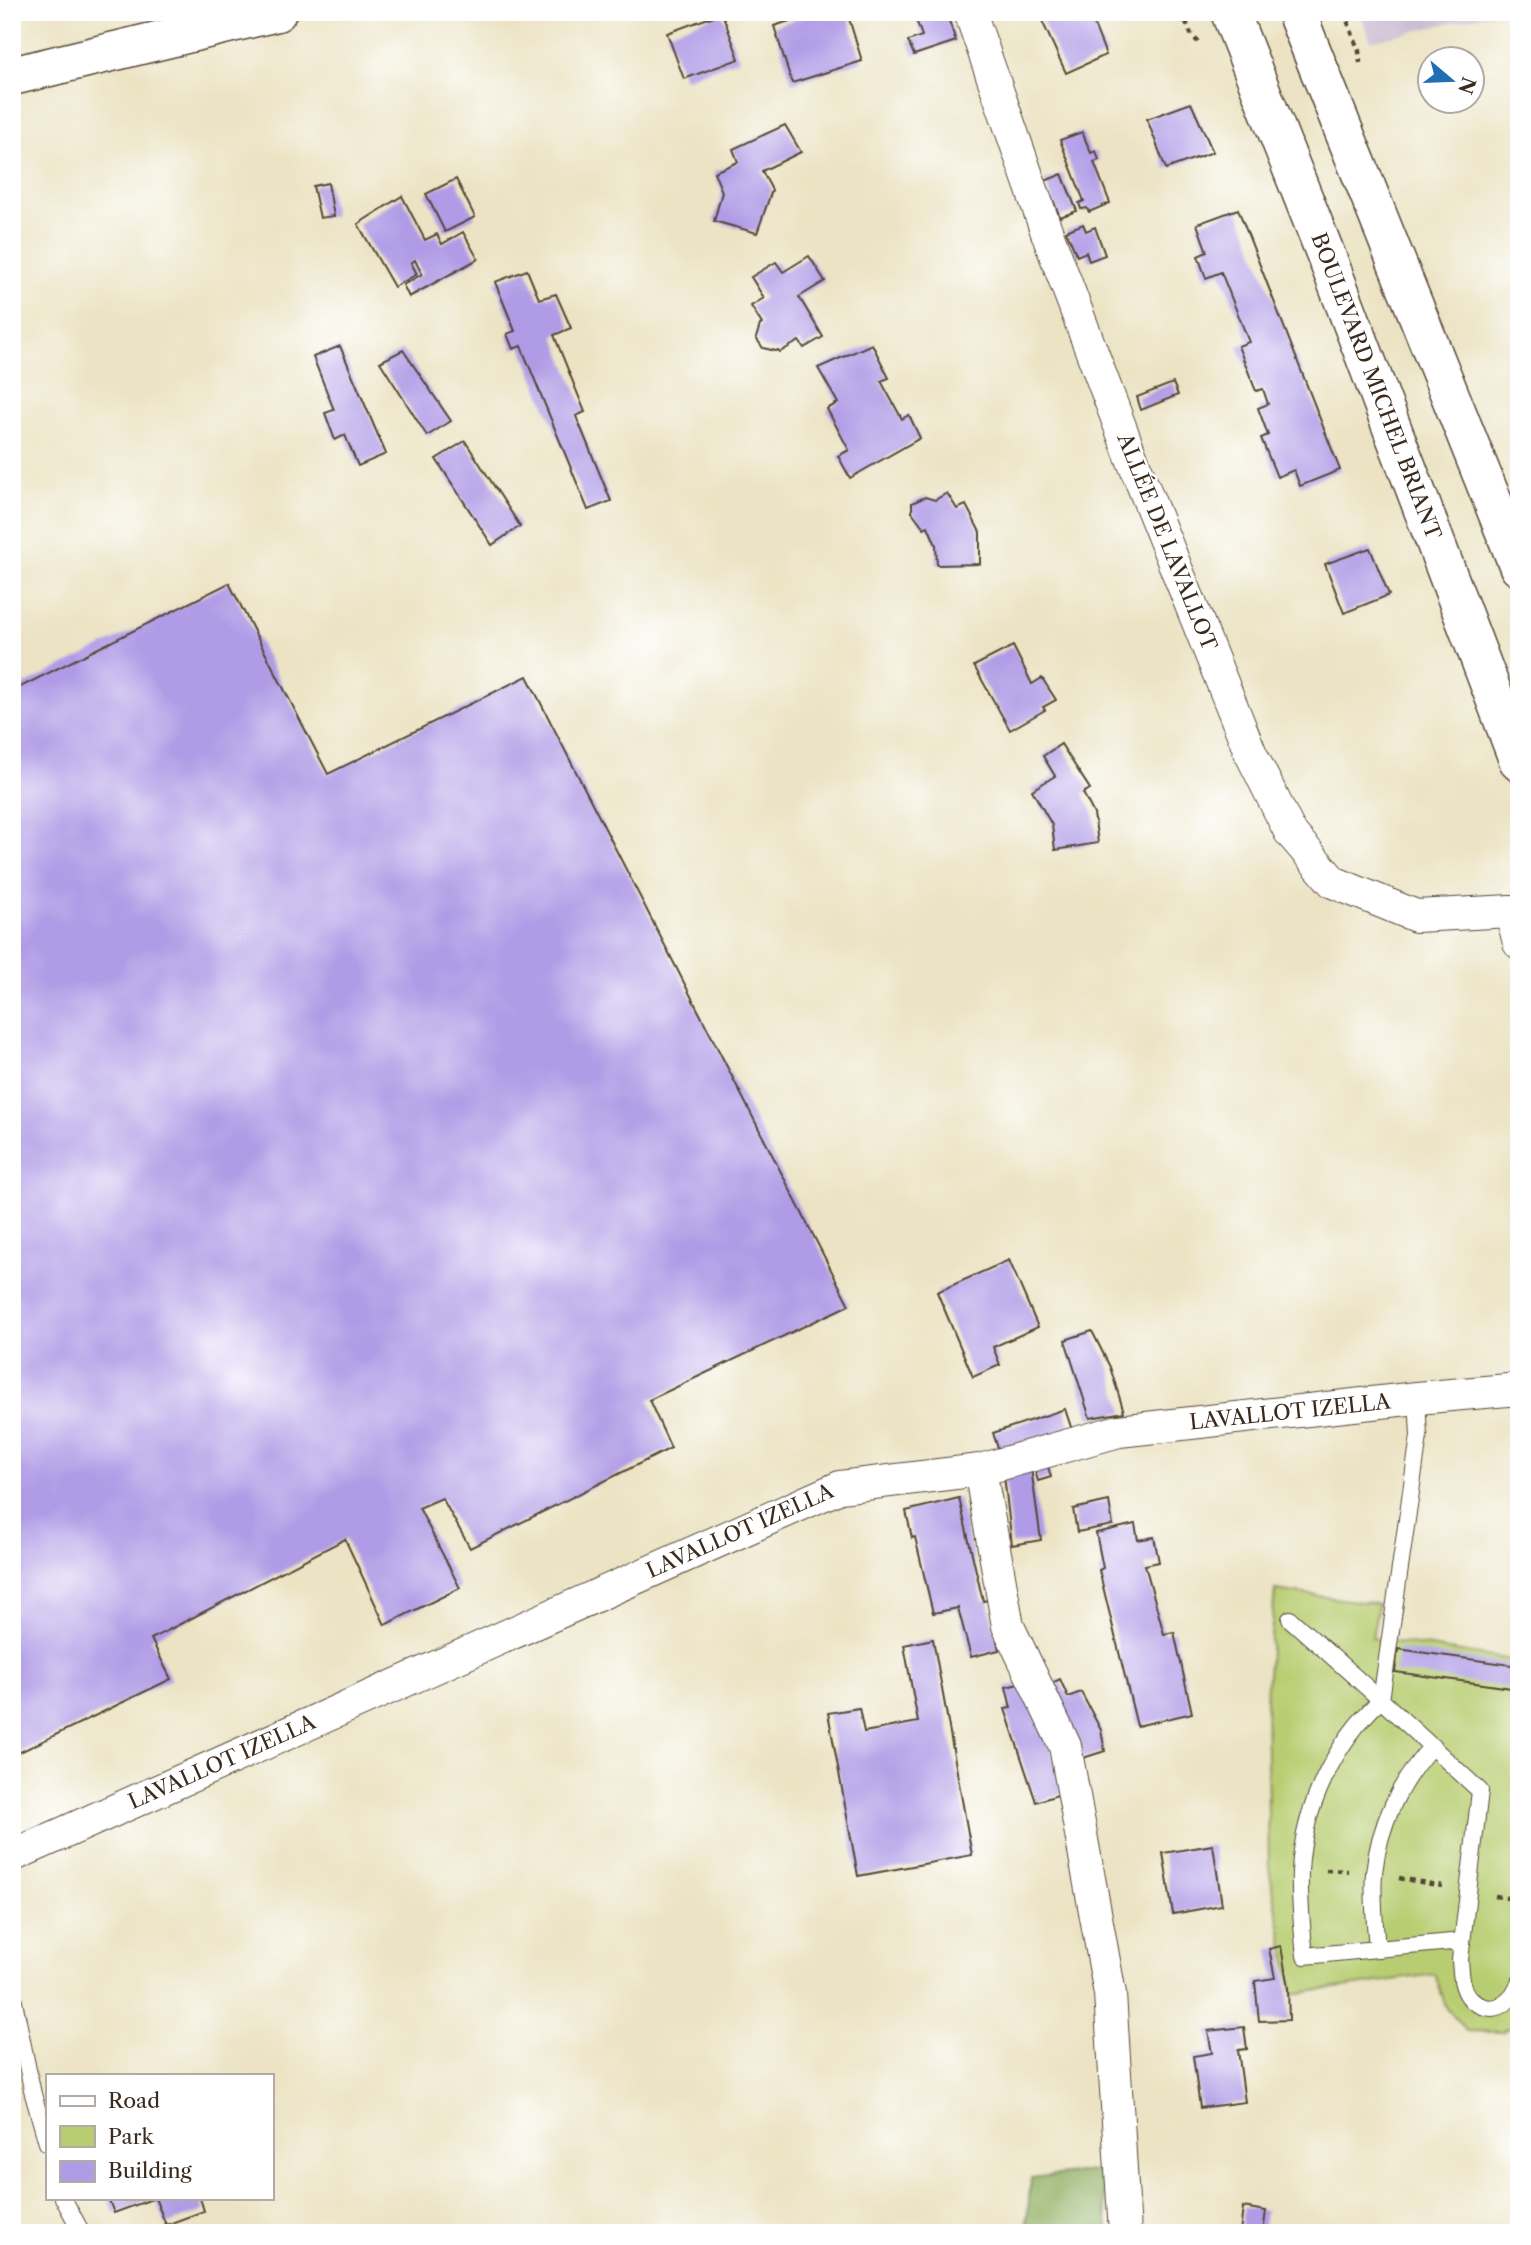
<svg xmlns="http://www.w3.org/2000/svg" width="1531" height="2245" viewBox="0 0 1531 2245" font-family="'Libre Caslon Text',serif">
	<rect width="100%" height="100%" fill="#fff"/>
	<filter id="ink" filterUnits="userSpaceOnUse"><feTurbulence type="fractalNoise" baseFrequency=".0143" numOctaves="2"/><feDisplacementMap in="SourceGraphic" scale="14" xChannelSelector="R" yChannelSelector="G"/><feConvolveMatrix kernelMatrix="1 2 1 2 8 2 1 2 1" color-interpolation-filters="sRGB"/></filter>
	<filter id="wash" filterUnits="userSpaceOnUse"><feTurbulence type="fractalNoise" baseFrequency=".00686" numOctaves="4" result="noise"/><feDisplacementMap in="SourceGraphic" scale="28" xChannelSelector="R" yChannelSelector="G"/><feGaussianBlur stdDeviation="1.57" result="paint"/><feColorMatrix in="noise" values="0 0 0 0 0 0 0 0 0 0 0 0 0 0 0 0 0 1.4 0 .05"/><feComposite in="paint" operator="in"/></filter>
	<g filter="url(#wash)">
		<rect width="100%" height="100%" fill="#ebe3c3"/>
		<polygon fill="#ccbed4" points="1360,12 1498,12 1371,41"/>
		<polygon fill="#b8cd71" stroke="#7a7c48" stroke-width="2" points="1275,1590 1378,1604 1372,1638 1519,1661 1519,2023 1501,2032 1466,2031 1446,2007 1435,1974 1293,1994 1269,1868 1266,1699"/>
		<polygon fill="#92b063" stroke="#666d40" stroke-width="2" points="1101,2170 1109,2233 1026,2233 1031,2178"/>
		<g id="blocks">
			<g fill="#b09ce6">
				<polygon points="818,12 847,12 862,61 792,83 774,26"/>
				<polygon points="913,12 946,12 956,41 914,55 908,41 922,36"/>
				<polygon points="1038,12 1089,12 1106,55 1066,73"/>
				<polygon points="722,13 739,59 684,79 667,33"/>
				<polygon points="1191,103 1213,152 1166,169 1147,119"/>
				<polygon points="785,125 801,152 762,171 772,190 757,233 714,221 722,192 714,172 738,162 733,149"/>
				<polygon points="1082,132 1091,153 1096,151 1099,160 1094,162 1110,203 1089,212 1087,208 1081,209 1079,203 1084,201 1060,140"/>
				<polygon points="1062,174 1077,211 1060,217 1045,181"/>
				<polygon points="456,179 475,217 445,232 426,194"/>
				<polygon points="328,183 334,216 320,218 313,186"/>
				<polygon points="402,196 425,240 437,234 442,244 463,232 478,259 409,297 403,285 422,274 415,260 411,263 417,274 394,287 358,224"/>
				<polygon points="1238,209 1340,470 1300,486 1294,470 1277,477 1261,438 1268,435 1258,408 1268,404 1263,389 1256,391 1238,346 1249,342 1221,272 1206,278 1198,256 1207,252 1197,224"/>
				<polygon points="1083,224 1086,231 1095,227 1105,255 1089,261 1086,252 1077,256 1066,231"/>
				<polygon points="809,256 825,281 799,297 823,337 804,348 799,341 780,352 778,350 776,351 763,348 756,338 760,325 762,324 751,306 764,298 751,277 776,262 783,272"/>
				<polygon points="527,270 539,299 556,294 571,328 554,335 585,412 576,416 611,501 588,510 521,346 513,349 507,334 515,331 495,282"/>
				<polygon points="872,344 889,378 881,381 902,419 909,415 920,438 850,478 838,456 849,450 827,409 838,403 818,368"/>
				<polygon points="340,346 386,454 358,466 345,435 335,440 325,413 334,410 313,357"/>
				<polygon points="403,350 451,421 427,436 380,362"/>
				<polygon points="1173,383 1178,395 1141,410 1137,397"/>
				<polygon points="465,441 520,526 492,545 436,459"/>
				<polygon points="947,493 957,509 966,505 980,532 980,564 937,565 936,545 928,526 924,528 912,512 912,503 925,497 935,500"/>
				<polygon points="1370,548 1389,595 1344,613 1325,564"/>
				<polygon points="229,583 328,774 527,676 849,1305 649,1400 671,1448 470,1548 442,1498 419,1508 460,1588 385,1625 345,1539 151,1639 171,1679 12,1756 12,691"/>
				<polygon points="1013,646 1032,684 1042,678 1056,700 1043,707 1045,710 1010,730 974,666"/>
				<polygon points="1061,744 1090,789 1083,793 1094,814 1098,843 1055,850 1052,825 1032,790 1055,776 1043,756"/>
				<polygon points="1009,1260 1038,1327 993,1347 1000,1365 973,1377 937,1292"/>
				<polygon points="1092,1331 1110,1367 1124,1412 1090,1418 1065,1340"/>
				<polygon points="1065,1409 1073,1433 1001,1457 993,1433"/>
				<polygon points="1047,1463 1051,1477 1038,1481 1034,1467"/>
				<polygon points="1031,1468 1041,1540 1012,1545 1004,1475"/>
				<polygon points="959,1498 983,1601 988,1600 999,1650 971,1657 958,1608 933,1613 915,1537 912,1538 906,1511"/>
				<polygon points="1109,1501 1113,1525 1077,1532 1073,1509"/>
				<polygon points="1135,1524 1138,1540 1154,1537 1159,1562 1145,1565 1164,1634 1174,1632 1192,1713 1137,1726 1099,1570 1103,1568 1096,1533"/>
				<polygon points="933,1639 972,1855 858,1876 828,1713 859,1708 864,1732 918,1722 904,1645"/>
				<polygon points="1398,1649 1519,1666 1519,1689 1395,1672"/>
				<polygon points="1060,1679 1068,1697 1081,1692 1101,1730 1105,1751 1083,1758 1050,1684"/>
				<polygon points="1023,1683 1067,1792 1036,1802 1005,1709 1011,1708 1006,1687"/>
				<polygon points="1213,1845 1222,1905 1173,1914 1163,1853"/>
				<polygon points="1281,1946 1288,1988 1289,2020 1259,2021 1255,1981 1275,1978 1269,1949"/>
				<polygon points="1244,2027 1247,2049 1238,2050 1245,2102 1200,2108 1193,2056 1212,2053 1208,2031"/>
				<polygon points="108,2198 155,2198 114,2213"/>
				<polygon points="155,2198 200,2198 204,2211 166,2225"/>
				<polygon points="1243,2207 1266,2211 1263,2233 1240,2233"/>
			</g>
		</g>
	</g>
	<g filter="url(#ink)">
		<use href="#blocks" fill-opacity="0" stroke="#554637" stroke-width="2"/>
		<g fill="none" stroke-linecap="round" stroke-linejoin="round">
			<g stroke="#554637" stroke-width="18">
				<g id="service">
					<polyline points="1290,1619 1381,1700 1419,1436 1417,1398"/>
					<path d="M 1432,1746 C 1400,1781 1379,1825 1374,1873 C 1372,1898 1375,1924 1377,1949 L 1305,1956 C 1302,1928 1299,1899 1300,1871 C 1303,1809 1335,1741 1381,1700 L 1480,1791 L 1460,1960 C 1461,1973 1461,1986 1469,1997 C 1472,2002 1477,2004 1482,2006 C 1501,2013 1512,1999 1519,1983"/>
					<polyline points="1377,1949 1462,1941"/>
					<polyline points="12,1992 33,2094 47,2143"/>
					<polyline points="63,2198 82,2233"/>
				</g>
			</g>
			<g stroke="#554637" stroke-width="34">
				<g id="minor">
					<polyline points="970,12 1046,230 1133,461 1251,754 1290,832 1333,882 1416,916 1511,911"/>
					<polyline points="1511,911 1519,943"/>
					<polyline points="980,1470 1008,1626 1065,1746 1110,1994 1125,2233"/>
					<polyline points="12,1856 840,1487 980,1470 1119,1431 1417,1398 1519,1389"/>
				</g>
			</g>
			<g stroke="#554637" stroke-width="41">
				<polyline id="tertiary" points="12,76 277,12"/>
			</g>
			<g stroke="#554637" stroke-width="41">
				<g id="secondary">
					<polyline points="1230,12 1333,273 1519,762"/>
					<polyline points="1296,12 1519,567"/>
				</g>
			</g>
			<g stroke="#554637" stroke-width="4.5" stroke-dasharray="5 5" stroke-linecap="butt">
				<polyline points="1182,12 1191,34 1198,42"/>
				<polyline points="1344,12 1359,51 1360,63"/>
				<polyline points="1326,1870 1348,1871"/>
				<polyline points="1399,1878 1442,1886"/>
				<polyline points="1495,1896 1519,1900"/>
			</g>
			<use href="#service" stroke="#fff" stroke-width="16"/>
			<use href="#minor" stroke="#fff" stroke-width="32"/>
			<use href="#tertiary" stroke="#fff" stroke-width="38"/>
			<use href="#secondary" stroke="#fff" stroke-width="38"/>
		</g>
	</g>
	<g text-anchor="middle" stroke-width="5" stroke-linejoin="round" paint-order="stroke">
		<g font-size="21" fill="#3b2a1e" stroke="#fff">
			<text transform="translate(1376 386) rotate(69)" y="7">BOULEVARD MICHEL BRIANT</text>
			<text transform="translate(1167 542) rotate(68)" y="7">ALLÉE DE LAVALLOT</text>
			<text transform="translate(1290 1412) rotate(-6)" y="7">LAVALLOT IZELLA</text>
			<text transform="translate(740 1531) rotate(-24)" y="7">LAVALLOT IZELLA</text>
			<text transform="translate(222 1762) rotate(-24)" y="7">LAVALLOT IZELLA</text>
		</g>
	</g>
	<rect width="1531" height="2245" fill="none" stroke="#fff" stroke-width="42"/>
	<rect x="46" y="2074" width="228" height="126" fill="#ffffff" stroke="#b1aaa5" stroke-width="2"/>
	<rect x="60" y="2096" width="35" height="10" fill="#ffffff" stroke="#b1aaa5" stroke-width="2"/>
	<text x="108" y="2108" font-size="21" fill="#3b2a1e">Road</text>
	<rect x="60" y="2126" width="35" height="21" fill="#b8cd71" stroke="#b1aaa5" stroke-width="2"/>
	<text x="108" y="2144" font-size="21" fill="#3b2a1e">Park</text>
	<rect x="60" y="2161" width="35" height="21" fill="#b09ce6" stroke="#b1aaa5" stroke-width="2"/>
	<text x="108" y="2178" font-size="21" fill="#3b2a1e">Building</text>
	<g transform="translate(1451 80) rotate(109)"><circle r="33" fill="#ffffff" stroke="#b1aaa5" stroke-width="2"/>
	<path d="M0-5L12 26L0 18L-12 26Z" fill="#1f6fb2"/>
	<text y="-10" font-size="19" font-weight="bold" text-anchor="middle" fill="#3b2a1e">N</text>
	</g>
</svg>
